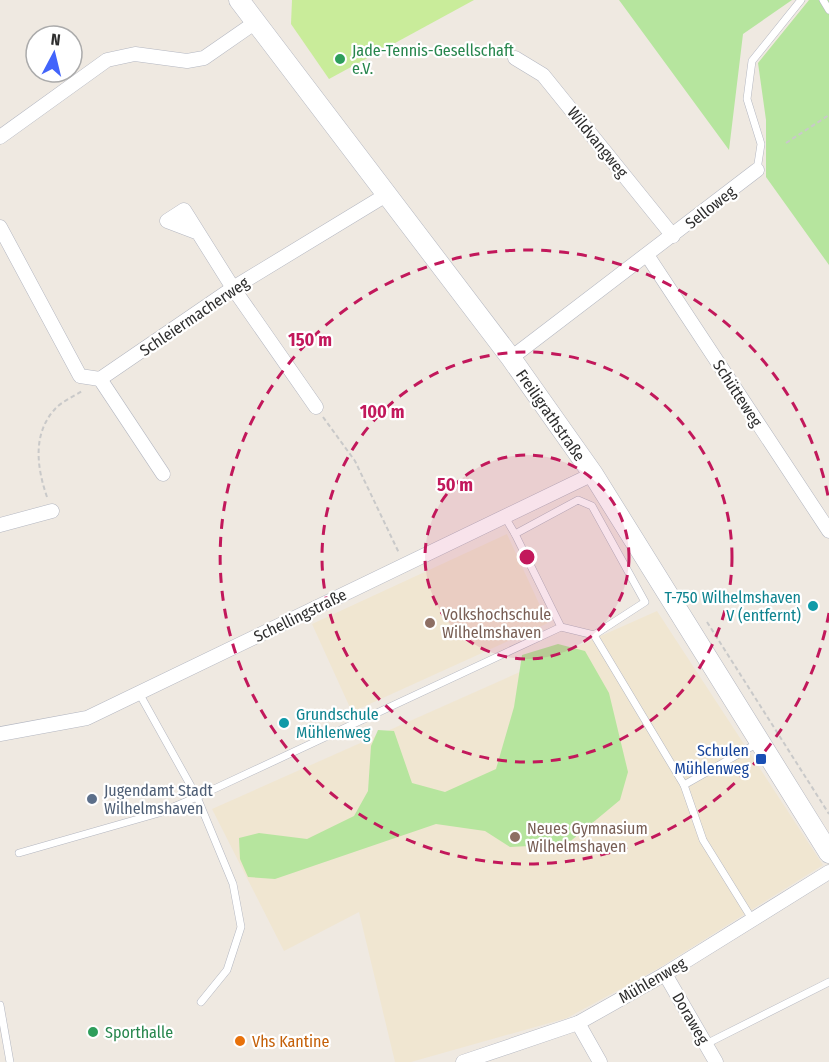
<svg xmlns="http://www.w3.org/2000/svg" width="829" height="1062" viewBox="0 0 829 1062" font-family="'Fira Sans Condensed',sans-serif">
	<rect width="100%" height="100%" fill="#efe9e1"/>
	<g fill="#f0e6d1">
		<polygon points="507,534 548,623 352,712 312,624"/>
		<polygon points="657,611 823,865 659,968 567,1018 411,1062 395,1062 359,912 284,951 212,809"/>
	</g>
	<g fill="#b6e59e">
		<polygon points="619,0 792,0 743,34 729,150"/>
		<polygon points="809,0 829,0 829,265 766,177 766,120 758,63"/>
		<polygon points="558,644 585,651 609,693 628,772 620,800 567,844 510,847 485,831 436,824 275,879 248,877 240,859 239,838 259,833 307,839 354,816 368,791 371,746 378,730 394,731 412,783 445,792 496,769 514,707 522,655"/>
	</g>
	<polygon fill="#c9ec9a" points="292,0 474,0 329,79 291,24"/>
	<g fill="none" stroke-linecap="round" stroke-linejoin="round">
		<g stroke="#b4b7c1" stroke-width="8">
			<g id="lane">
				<polyline points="823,0 829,10"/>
				<polyline points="757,170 761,144 747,99 752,61 801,0"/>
				<polyline points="505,517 515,534 578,500 592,506 645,602 594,635 684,785 703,840 752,919"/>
				<polyline points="561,627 594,635"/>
				<polyline points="139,693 197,797 233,884 241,927 227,970 201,1002"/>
				<polyline points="684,785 758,743"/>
				<polyline points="19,853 159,813 197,797 561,627 515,534"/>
				<polyline points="0,1005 10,1062"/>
				<polyline points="706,1044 829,982"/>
			</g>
		</g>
		<g stroke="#b4b7c1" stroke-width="15">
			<g id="street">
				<polyline points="515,58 543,75 673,236"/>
				<polyline points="0,137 107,60 135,54 187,61 204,58 256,22"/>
				<polyline points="0,227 80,376 100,379"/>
				<polyline points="196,232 167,221 184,210 233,288 316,407"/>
				<polyline points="647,255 829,531"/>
				<polyline points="511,358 757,170"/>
				<polyline points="100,379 233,288 386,195"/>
				<polyline points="100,379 163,474"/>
				<polyline points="0,525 52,511"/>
				<polyline points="0,734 87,718 593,474"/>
				<polyline points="665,974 716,1062"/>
				<polyline points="578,1023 600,1062"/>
				<polyline points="463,1062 578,1023 665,974 829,872"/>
			</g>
		</g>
		<g stroke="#b4b7c1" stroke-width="21">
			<polyline id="secondary" points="239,0 511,358 593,474 829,853"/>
		</g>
		<g stroke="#c9c9c9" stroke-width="2" stroke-dasharray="4.5 3" stroke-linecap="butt">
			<polyline points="786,143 829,115"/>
			<polyline points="323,417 355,461 399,553"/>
			<path d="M 47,497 C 37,468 32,434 55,409 C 61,402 74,396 82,391"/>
			<polyline points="707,622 829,814"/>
		</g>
		<use href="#lane" stroke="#fff" stroke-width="7"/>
		<use href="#street" stroke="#fff" stroke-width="14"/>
		<use href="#secondary" stroke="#fff" stroke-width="20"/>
	</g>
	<circle cx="527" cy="557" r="102" fill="#c2185b" fill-opacity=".12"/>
	<g fill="none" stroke="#c2185b" stroke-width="3" stroke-dasharray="10 8">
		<circle cx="527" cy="557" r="102"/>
		<circle cx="527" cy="557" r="205"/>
		<path d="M829 613A307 307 0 1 1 829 501"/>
	</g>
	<g fill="#2e9e5b" stroke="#fff" stroke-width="2">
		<circle cx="340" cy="59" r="6"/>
		<circle cx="93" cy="1032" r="6"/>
	</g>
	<g fill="#0f9aa8" stroke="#fff" stroke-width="2">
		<circle cx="813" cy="606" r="6"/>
		<circle cx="284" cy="723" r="6"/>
	</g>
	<g fill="#8d6e63" stroke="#fff" stroke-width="2">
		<circle cx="430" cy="623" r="6"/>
		<circle cx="515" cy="837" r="6"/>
	</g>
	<rect fill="#1a4fb4" stroke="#fff" stroke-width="2" x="755" y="753" width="12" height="12" rx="3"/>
	<circle fill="#5c6f8a" stroke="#fff" stroke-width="2" cx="92" cy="799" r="6"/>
	<circle fill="#e8710a" stroke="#fff" stroke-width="2" cx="240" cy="1041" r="6"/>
	<g text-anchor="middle" stroke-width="4.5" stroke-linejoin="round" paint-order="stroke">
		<g font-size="16" fill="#27864d" stroke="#fff" text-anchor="start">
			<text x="352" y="56">Jade-Tennis-Gesellschaft<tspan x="352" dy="18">e.V.</tspan></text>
			<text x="105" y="1038">Sporthalle</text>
		</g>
		<g font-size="16" fill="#2e2e2e" stroke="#fff">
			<text transform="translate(598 142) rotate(51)" y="6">Wildvangweg</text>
			<text transform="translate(710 207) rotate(-38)" y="6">Selloweg</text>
			<text transform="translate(194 316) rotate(-34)" y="6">Schleiermacherweg</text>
			<text transform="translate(738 393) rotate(57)" y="6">Schütteweg</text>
			<text transform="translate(551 415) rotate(55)" y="6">Freiligrathstraße</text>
			<text transform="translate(300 615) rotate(-26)" y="6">Schellingstraße</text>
			<text transform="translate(652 980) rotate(-30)" y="6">Mühlenweg</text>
			<text transform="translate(691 1018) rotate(60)" y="6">Doraweg</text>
		</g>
		<g font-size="16" fill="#0d838f" stroke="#fff" text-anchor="end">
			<text x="801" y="603">T-750 Wilhelmshaven<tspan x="801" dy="18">V (entfernt)</tspan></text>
			<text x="296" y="720" text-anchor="start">Grundschule<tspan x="296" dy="18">Mühlenweg</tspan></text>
		</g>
		<g font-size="16" fill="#785e54" stroke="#fff" text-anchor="start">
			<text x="442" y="620">Volkshochschule<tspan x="442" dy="18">Wilhelmshaven</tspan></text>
			<text x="527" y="834">Neues Gymnasium<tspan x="527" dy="18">Wilhelmshaven</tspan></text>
		</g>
		<g font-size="16" fill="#164399" stroke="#fff" text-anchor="end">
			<text x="749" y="756">Schulen<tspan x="749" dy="18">Mühlenweg</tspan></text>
		</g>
		<g font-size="16" fill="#4e5e75" stroke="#fff" text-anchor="start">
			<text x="104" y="796">Jugendamt Stadt<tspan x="104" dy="18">Wilhelmshaven</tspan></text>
		</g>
		<g font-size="16" fill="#c56008" stroke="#fff" text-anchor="start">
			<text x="252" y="1047">Vhs Kantine</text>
		</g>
	</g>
	<circle cx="527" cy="557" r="9" fill="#c2185b" stroke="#fff" stroke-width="3"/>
	<g font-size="18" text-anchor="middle" font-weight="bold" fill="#c2185b" stroke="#fff" stroke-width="4.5" stroke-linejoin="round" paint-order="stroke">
		<text x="310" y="346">150 m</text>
		<text x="382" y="418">100 m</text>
		<text x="455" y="491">50 m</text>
	</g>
	<g transform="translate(54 54) rotate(7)"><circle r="28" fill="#ffffff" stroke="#ababab" stroke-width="1.5"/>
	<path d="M0-4.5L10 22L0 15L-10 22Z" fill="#4264fb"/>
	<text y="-9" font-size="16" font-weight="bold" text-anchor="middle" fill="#2e2e2e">N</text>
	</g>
</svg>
